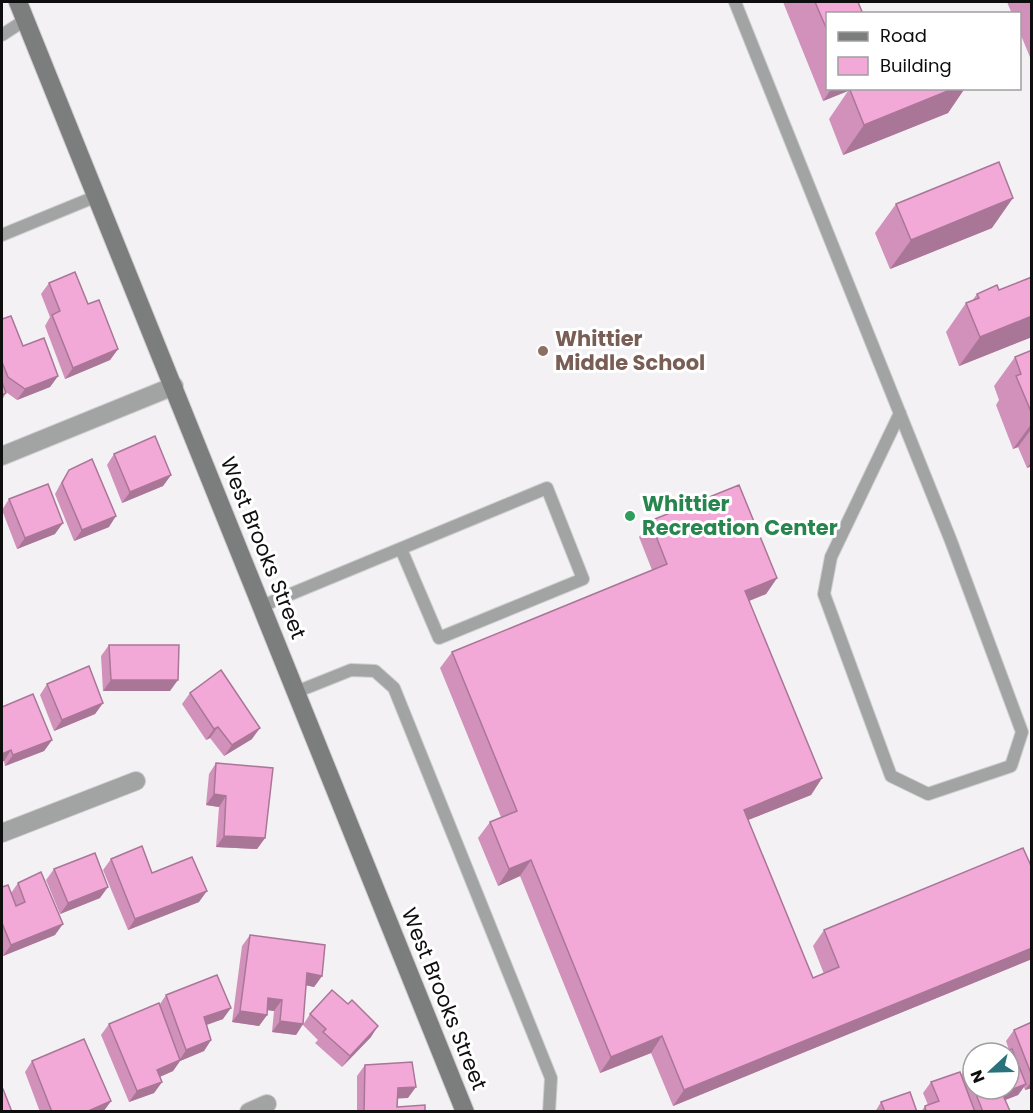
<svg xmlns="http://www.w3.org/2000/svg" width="1033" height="1113" viewBox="0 0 1033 1113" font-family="Poppins,sans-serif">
	<rect width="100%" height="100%" fill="#f3f1f3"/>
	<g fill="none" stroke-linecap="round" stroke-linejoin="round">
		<g stroke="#cecdcf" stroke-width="14">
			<g id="lane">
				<polyline points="735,2 951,541 1022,732 1011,766 928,794 891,776 824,594 831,557 900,413"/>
				<polyline points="2,35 25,20"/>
				<polyline points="2,235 97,196"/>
				<polyline points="262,606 547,488 583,579 439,638 401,549"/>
				<polyline points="296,692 351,670 375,671 394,688 551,1078 549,1112"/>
			</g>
		</g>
		<g stroke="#cecdcf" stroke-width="20">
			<g id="street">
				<polyline points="2,456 174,386"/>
				<polyline points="2,833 136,781"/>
				<polyline points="249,1112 267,1104"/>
			</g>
		</g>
		<g stroke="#cecdcf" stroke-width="20">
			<polyline id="secondary" points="18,2 465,1112"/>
		</g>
		<use href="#lane" stroke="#a2a4a4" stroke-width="12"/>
		<use href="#street" stroke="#a2a4a4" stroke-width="18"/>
		<use href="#secondary" stroke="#7c7e7e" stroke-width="18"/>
	</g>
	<g fill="#d191ba">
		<polygon points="783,2 858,2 828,14 828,88 965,88 948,113 843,155 829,119 848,91 823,101"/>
		<polygon points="1007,2 1032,2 1032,62 1020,33 1020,14 1012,14"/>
		<polygon points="896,204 992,228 890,269 875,233"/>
		<polygon points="1032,276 1032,337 959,366 946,332 966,303 972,301 977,294 999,290"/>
		<polygon points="49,283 88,304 118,349 110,360 65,379 45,326 50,317 41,294"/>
		<polygon points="2,319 23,346 58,376 50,387 17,400 6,392 6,393 2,400"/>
		<polygon points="1032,350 1032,466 1027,468 1018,447 1013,449 996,405 999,400 994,386 1015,357"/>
		<polygon points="114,454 171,475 163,486 122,503 107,465"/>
		<polygon points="69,470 109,527 74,541 55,494 62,481"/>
		<polygon points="9,499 55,534 17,549 2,510"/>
		<polygon points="650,521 777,578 766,594 749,601 822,778 811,795 748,820 813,978 824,974 813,946 824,930 1032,868 1032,959 673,1106 651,1053 600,1073 520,876 498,886 478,838 490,822 501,817 440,668 452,652 652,570 639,537"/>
		<polygon points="109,645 170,691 103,691 101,656"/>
		<polygon points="47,684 103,703 95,714 54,731 40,695"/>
		<polygon points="190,693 252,739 224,756 210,738 206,740 182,704"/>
		<polygon points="2,707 52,740 44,751 5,766 4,761"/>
		<polygon points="216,763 265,838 257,849 216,847 219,807 206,805 209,774"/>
		<polygon points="111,859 152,873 199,902 128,930 103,870"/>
		<polygon points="54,869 100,898 60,914 46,880"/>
		<polygon points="18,883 55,935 3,956 2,953 2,887 11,893"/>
		<polygon points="250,935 322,976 314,987 306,985 303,1024 296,1035 272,1032 274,1011 267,1010 267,1015 259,1026 232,1022 242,946"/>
		<polygon points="166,995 223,1019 207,1025 211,1040 204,1051 180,1061 173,1071 160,1077 162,1082 154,1093 129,1102 101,1035 109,1024 160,1004"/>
		<polygon points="310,1014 371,1037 342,1067 315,1043 318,1040 303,1025"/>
		<polygon points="1032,1022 1032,1088 1025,1090 1024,1087 1018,1095 1005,1100 1010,1111 921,1112 925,1106 928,1105 923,1093 931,1082 961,1075 966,1068 973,1065 973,1089 1009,1089 1009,1050 1006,1041 1014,1030"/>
		<polygon points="32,1061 111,1101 103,1112 40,1112 25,1072"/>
		<polygon points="365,1065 408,1098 397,1098 397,1107 425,1112 357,1112 357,1076"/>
		<polygon points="881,1102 917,1112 875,1112"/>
	</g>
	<g fill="#aa7697">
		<polygon points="832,88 855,88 850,90 848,91 823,101"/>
		<polygon points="955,88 965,88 948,113 843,155 864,125"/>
		<polygon points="1013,198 992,228 890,269 911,240"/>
		<polygon points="1032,316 1032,337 959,366 980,337"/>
		<polygon points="118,349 110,360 65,379 73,368"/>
		<polygon points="58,376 50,387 17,400 25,389"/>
		<polygon points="1032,423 1032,428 1018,447 1013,449"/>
		<polygon points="1032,461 1032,466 1027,468"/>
		<polygon points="171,475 163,486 122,503 130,492"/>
		<polygon points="116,516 109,527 74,541 82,530"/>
		<polygon points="63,523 55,534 17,549 25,538"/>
		<polygon points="777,578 766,594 734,607 745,591"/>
		<polygon points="111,680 178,680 170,691 103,691"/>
		<polygon points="103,703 95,714 54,731 62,720"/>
		<polygon points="218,727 210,738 206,740 214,729"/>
		<polygon points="260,728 252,739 224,756 232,745"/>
		<polygon points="52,740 44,751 5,766 13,755"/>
		<polygon points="11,750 4,761 2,762 2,754"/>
		<polygon points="822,778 811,795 733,826 744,810"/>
		<polygon points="214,794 226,796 219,807 206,805"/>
		<polygon points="224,836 265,838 257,849 216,847"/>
		<polygon points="531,860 520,876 498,886 509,869"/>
		<polygon points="108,887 100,898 60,914 68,903"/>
		<polygon points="207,891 199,902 128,930 135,919"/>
		<polygon points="63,924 55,935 3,956 11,945"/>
		<polygon points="1032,948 1032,959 673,1106 684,1090"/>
		<polygon points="307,973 322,976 314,987 300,984"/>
		<polygon points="268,998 282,1000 274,1011 260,1009"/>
		<polygon points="231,1008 223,1019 197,1028 204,1017"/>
		<polygon points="240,1011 267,1015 259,1026 232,1022"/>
		<polygon points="280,1021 303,1024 296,1035 272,1032"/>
		<polygon points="378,1026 371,1037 342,1067 350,1056"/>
		<polygon points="662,1036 651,1053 600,1073 611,1057"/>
		<polygon points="211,1040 204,1051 180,1061 173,1071 150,1081 157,1070 179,1061 186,1050"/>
		<polygon points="1032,1081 1032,1088 1025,1090"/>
		<polygon points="162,1082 154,1093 129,1102 137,1091"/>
		<polygon points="1026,1084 1018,1095 995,1104 1002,1093"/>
		<polygon points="416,1087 408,1098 390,1099 398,1088"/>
		<polygon points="111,1101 103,1112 86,1112"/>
	</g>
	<g fill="#f3a9d8" stroke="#aa7697" stroke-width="1.5">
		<polygon points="815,2 858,2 863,14 828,14 828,32"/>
		<polygon points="852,88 955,88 864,125 850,90"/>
		<polygon points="999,162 1013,198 911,240 896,204"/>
		<polygon points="75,272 88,304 99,300 118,349 73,368 52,315 60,311 49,283"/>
		<polygon points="1032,277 1032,316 980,337 966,303 979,298 977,294 997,285 999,290"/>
		<polygon points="11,316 23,346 44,338 58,376 25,389 8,377 2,362 2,319"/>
		<polygon points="1032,350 1032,414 1016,376 1021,374 1015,357"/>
		<polygon points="2,382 6,393 2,395"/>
		<polygon points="155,436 171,475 130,492 114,454"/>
		<polygon points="92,459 116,516 82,530 62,483 69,470"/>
		<polygon points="48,484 63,523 25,538 9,499"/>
		<polygon points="739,485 777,578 745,591 822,778 744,810 813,978 839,967 824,930 1023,848 1032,868 1032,948 684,1090 662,1036 611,1057 531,860 509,869 490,822 517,811 452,652 667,564 650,521"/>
		<polygon points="109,645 179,645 178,680 111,680"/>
		<polygon points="89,666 103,703 62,720 47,684"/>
		<polygon points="221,670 260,728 232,745 218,727 214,729 190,693"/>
		<polygon points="33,694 52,740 13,755 11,750 2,754 2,707"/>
		<polygon points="216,763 273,768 265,838 224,836 226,796 214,794"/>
		<polygon points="142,846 152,873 192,857 207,891 135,919 111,859"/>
		<polygon points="95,853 108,887 68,903 54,869"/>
		<polygon points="41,872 63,924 11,945 2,923 2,887 8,885 16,906 25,902 18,883"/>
		<polygon points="250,935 325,945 322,976 307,973 303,1024 280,1021 282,1000 268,998 267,1015 240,1011"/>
		<polygon points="217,975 231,1008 204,1017 211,1040 186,1050 166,995"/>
		<polygon points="332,990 348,1004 352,1000 378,1026 350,1056 323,1032 326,1029 310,1014"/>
		<polygon points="159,1003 180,1060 157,1070 162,1082 137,1091 109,1024"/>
		<polygon points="1032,1022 1032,1076 1014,1030"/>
		<polygon points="84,1039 111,1101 86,1112 52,1112 32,1061"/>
		<polygon points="1012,1049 1026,1084 1002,1093 1010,1111 983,1112 974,1089 1009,1089 1009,1053 1002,1053"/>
		<polygon points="412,1062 416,1087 398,1088 397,1107 425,1105 425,1112 364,1112 365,1065"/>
		<polygon points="973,1065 973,1086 966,1068"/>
		<polygon points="960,1072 975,1112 926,1112 925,1106 939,1101 931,1082"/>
		<polygon points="2,1089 3,1089 12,1112 2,1112"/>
		<polygon points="910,1092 917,1112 885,1112 881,1102"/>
	</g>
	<circle fill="#8d6e63" stroke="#fff" stroke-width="2" cx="543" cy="351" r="6"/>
	<circle fill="#2e9e5b" stroke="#fff" stroke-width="2" cx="630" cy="516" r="6"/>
	<g text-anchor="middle" stroke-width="6" stroke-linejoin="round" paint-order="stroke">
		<g font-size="21" font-weight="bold" fill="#785e54" stroke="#fff" text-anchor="start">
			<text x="555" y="346">Whittier<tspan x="555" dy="24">Middle School</tspan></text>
		</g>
		<g font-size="21" font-weight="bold" fill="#27864d" stroke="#fff" text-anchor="start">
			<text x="642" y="511">Whittier<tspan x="642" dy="24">Recreation Center</tspan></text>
		</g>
		<g font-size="21" fill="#0e0e0f" stroke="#fff">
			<text transform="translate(263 548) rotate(68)" y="7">West Brooks Street</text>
			<text transform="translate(444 999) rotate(68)" y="7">West Brooks Street</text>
		</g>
	</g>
	<rect width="1033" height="1113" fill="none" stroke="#0e0e0f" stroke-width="6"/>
	<rect x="826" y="12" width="195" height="78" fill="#ffffff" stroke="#9f9f9f" stroke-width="1.5"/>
	<rect x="838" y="32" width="30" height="9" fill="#7c7e7e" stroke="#9f9f9f" stroke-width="1.5"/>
	<text x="880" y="42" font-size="18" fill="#0e0e0f">Road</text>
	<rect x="838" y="57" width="30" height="18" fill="#f3a9d8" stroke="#9f9f9f" stroke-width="1.5"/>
	<text x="880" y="72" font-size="18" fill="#0e0e0f">Building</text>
	<g transform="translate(991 1071) rotate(248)"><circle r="28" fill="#ffffff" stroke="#9f9f9f" stroke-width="1.5"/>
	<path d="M0-4.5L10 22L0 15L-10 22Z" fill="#29727c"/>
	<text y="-9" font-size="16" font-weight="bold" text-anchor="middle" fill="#0e0e0f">N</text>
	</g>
</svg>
